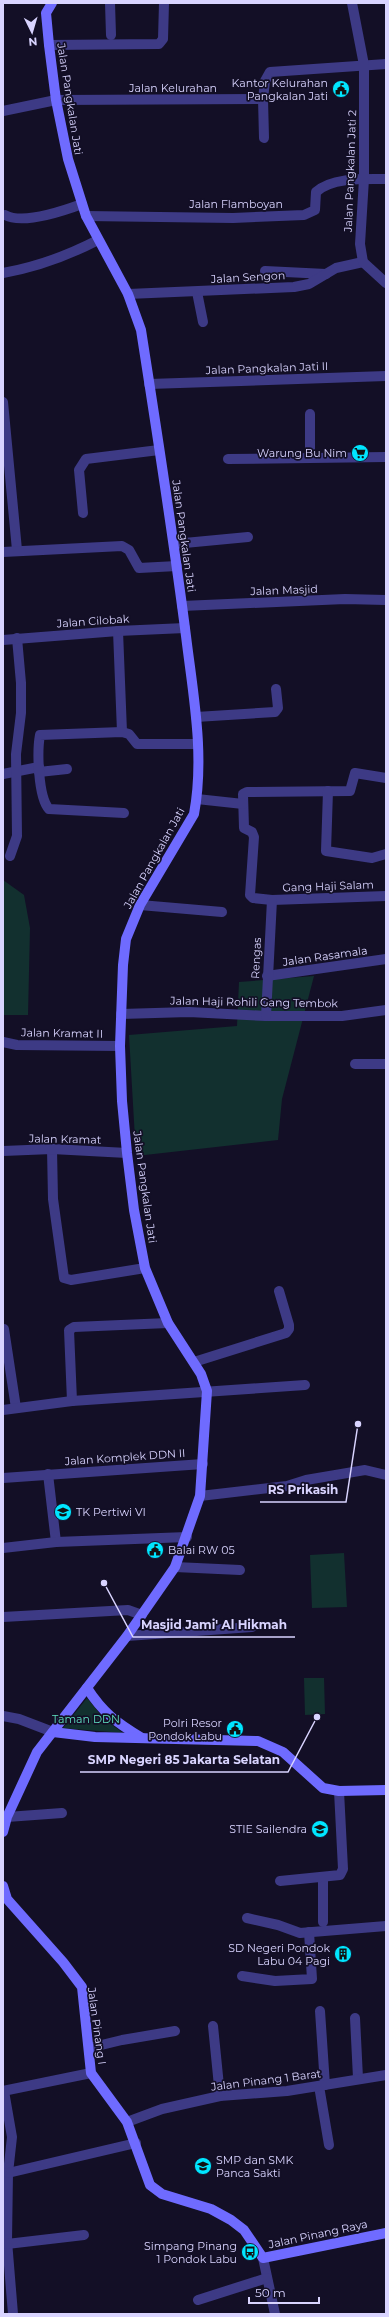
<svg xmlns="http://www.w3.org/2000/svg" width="389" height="2317" viewBox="0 0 389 2317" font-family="Montserrat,sans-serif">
	<rect width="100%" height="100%" fill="#130f26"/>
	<g fill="#12302f">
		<polygon points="3,880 24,895 30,928 28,1015 3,1015"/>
		<polygon points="314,976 282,1099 278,1140 136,1156 129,1035 237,1026 239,982"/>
		<polygon points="344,1553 347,1607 312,1608 310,1555"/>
		<polygon points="304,1678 324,1678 325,1714 305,1715"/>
		<polygon points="87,1698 104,1719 123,1733 63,1728"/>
	</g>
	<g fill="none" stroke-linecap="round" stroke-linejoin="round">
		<g stroke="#3d3a85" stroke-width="10">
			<polyline points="110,3 111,35"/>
			<polyline points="49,45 159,44 163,39 164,3"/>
			<polyline points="263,99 264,138"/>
			<polyline points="3,111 56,100 263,99 265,81 270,72 386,64"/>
			<path d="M 5,215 C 23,225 63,211 82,204"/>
			<path d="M 86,216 L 233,218 L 304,215 L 315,210 L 316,192 C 332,177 365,179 386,179"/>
			<polyline points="265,271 326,274"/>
			<path d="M 3,273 C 37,267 67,256 98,240"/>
			<polyline points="197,292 203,322"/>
			<polyline points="128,294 294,287 309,284 336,268 363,262"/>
			<polyline points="149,384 386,376"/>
			<polyline points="3,402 17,550"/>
			<polyline points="310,457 310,414"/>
			<polyline points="228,459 386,457"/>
			<polyline points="83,513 79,470 86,459 159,450"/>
			<polyline points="174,544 248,537"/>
			<polyline points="3,552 122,546 129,550 139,568 177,566"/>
			<polyline points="182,606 345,599 386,600"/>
			<polyline points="118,631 122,732"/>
			<polyline points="196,717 275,712 278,708 276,689"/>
			<polyline points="39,772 67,769"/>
			<polyline points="3,774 39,767"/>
			<polyline points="386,778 355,773 350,791 247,792 243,794 244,828 252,832 254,837 250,895 253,898 272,900 386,896"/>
			<polyline points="328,791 326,851 372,858 386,854"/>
			<polyline points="197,799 243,804"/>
			<path d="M 124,813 L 49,809 C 38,797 37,751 40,735 L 122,732 L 129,734 L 137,744 L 198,744"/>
			<polyline points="10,856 17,836 16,754 21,713 21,683 17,638"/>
			<polyline points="140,905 222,912"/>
			<polyline points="267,976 386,959"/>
			<polyline points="121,1014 189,1012 266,1016 342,1016 386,1010"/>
			<polyline points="266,1016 272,900"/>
			<polyline points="3,1042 17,1045 120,1046"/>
			<polyline points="355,1064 386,1064"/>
			<polyline points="52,1149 53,1199 64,1278 71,1280 145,1268"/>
			<polyline points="3,1151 52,1149 127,1153"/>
			<polyline points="4,1329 16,1408"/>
			<polyline points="194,1362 286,1333 289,1329 289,1325 279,1291"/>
			<polyline points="72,1401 69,1330 74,1327 168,1323"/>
			<polyline points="3,1410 72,1401 305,1385"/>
			<polyline points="48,1474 56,1542"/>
			<polyline points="3,1478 203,1464"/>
			<polyline points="200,1496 287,1486 306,1480 365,1470 386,1475"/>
			<polyline points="3,1548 56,1542 187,1537"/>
			<polyline points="175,1567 240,1570"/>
			<polyline points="3,1617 128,1610 142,1615"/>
			<polyline points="127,1636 252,1627"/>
			<polyline points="7,1817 62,1813"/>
			<polyline points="323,1878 323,1922"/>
			<polyline points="280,1881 340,1875 343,1869 339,1791"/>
			<polyline points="247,1918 278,1925 300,1933 386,1926"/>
			<polyline points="242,1976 275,1981 312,1979 309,1932"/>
			<polyline points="320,2011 325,2085"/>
			<polyline points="355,2018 358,2078"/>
			<polyline points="213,2026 220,2096"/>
			<polyline points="89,2048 122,2040 175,2031"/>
			<polyline points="319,2086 329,2145"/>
			<polyline points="3,2091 91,2073"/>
			<polyline points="4,2091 12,2137 8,2173 7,2241 13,2314"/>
			<polyline points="127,2122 162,2109 220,2096 287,2091 386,2075"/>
			<polyline points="8,2173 136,2143"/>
			<polyline points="7,2244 84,2235"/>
			<polyline points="263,2258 275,2314"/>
			<polyline points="198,2300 267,2278"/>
		</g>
		<g stroke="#3d3a85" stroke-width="10">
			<polyline points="352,3 364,65 364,179 360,244 363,262 386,283"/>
			<polyline points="3,640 118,631 185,628"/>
			<polyline points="3,1716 19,1719 53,1732"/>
		</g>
		<g stroke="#6f6bff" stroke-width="10">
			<path d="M 87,1688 C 103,1713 117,1723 142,1738"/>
			<polyline points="53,1732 95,1737 258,1741 283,1752 323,1788 339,1791 386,1790"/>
			<path d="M 3,1832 L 7,1817 L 37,1752 L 127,1636 L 175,1567 L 200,1496 L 207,1391 L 201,1374 L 168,1323 L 145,1268 L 134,1210 L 127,1153 L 122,1101 L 120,1046 L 123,965 L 126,939 L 140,905 L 194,814 C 205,755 193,694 186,636 C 173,534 157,432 141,330 L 128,294 L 86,216 L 68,159 L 56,100 L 49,45 L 46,13 L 52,3"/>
			<polyline points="3,1886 7,1899 63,1962 82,1987 91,2073 127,2122 150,2185 162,2194 211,2209 231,2220 244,2230 263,2258 386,2233"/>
		</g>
	</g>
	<defs>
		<g id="civic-disc" transform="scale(0.9)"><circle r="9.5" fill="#00e5ff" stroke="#130f26"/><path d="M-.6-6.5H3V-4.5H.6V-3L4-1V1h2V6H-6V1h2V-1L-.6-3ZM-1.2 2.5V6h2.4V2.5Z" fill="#111"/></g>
		<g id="supermarket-disc" transform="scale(0.9)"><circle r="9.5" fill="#00e5ff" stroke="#130f26"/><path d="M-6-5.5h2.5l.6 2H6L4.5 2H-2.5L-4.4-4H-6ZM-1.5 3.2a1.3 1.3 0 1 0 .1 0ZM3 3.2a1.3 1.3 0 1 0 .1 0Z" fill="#111"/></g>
		<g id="school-disc" transform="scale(0.9)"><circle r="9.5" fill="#00e5ff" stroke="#130f26"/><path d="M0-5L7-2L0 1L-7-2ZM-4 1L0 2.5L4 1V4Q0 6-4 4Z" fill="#111"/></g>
		<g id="university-disc" transform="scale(0.9)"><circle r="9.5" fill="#00e5ff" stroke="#130f26"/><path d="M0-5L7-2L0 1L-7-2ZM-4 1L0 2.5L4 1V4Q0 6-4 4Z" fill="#111"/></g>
		<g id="building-disc" transform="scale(0.9)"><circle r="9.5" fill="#00e5ff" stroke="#130f26"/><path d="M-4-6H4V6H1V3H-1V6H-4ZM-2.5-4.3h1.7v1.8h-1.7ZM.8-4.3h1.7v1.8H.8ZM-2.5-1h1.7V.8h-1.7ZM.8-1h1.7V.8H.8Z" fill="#111"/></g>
		<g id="bus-disc" transform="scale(0.9)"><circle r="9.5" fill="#00e5ff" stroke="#130f26"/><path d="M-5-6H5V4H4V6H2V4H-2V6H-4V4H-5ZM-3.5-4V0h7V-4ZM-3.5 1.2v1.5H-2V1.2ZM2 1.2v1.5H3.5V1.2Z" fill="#111"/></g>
	</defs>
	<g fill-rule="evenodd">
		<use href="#civic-disc" x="341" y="89"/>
		<use href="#supermarket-disc" x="360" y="453"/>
		<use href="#school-disc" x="63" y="1512"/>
		<use href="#civic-disc" x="155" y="1550"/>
		<use href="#civic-disc" x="235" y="1729"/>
		<use href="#university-disc" x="320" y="1829"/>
		<use href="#building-disc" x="343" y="1954"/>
		<use href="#school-disc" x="203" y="2166"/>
		<use href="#bus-disc" x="250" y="2252"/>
	</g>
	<g text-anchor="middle" stroke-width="3.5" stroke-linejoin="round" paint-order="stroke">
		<g font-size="11" fill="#d9d4ff" stroke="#130f26" text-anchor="end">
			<text x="328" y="87">Kantor Kelurahan<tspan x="328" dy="13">Pangkalan Jati</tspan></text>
			<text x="347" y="457">Warung Bu Nim</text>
			<text x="76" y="1516" text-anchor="start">TK Pertiwi VI</text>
			<text x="168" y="1554" text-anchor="start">Balai RW 05</text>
			<text x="222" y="1727">Polri Resor<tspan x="222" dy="13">Pondok Labu</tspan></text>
			<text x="307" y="1833">STIE Sailendra</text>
			<text x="330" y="1952">SD Negeri Pondok<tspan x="330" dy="13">Labu 04 Pagi</tspan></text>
			<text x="216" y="2164" text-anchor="start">SMP dan SMK<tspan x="216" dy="13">Panca Sakti</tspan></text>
			<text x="237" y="2250">Simpang Pinang<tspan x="237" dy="13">1 Pondok Labu</tspan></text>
		</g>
		<g font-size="11" fill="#d9d4ff" stroke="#130f26">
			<text x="173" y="92">Jalan Kelurahan</text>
			<text transform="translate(70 99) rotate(81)" y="4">Jalan Pangkalan Jati</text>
			<text transform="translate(350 171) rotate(-88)" y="4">Jalan Pangkalan Jati 2</text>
			<text x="236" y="208">Jalan Flamboyan</text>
			<text transform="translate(248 277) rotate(-3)" y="4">Jalan Sengon</text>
			<text transform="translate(267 368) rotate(-2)" y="4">Jalan Pangkalan Jati II</text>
			<text transform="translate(184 536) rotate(82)" y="4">Jalan Pangkalan Jati</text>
			<text transform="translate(284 590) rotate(-2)" y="4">Jalan Masjid</text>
			<text transform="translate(93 621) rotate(-4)" y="4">Jalan Cilobak</text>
			<text transform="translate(154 858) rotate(-61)" y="4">Jalan Pangkalan Jati</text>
			<text transform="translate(328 886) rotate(-2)" y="4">Gang Haji Salam</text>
			<text transform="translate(325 956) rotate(-8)" y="4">Jalan Rasamala</text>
			<text transform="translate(256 958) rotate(-87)" y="4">Rengas</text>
			<text transform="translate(254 1002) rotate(1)" y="4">Jalan Haji Rohili Gang Tembok</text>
			<text transform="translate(62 1033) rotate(1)" y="4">Jalan Kramat II</text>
			<text transform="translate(65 1139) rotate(1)" y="4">Jalan Kramat</text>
			<text transform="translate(145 1187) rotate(82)" y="4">Jalan Pangkalan Jati</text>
			<text transform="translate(125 1457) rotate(-4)" y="4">Jalan Komplek DDN II</text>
			<text transform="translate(97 2026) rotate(82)" y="4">Jalan Pinang I</text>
			<text transform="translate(266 2080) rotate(-7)" y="4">Jalan Pinang 1 Barat</text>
			<text transform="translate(318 2234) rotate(-12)" y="4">Jalan Pinang Raya</text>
		</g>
		<g font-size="11" fill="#5fe0c0" stroke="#130f26">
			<text x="86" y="1723">Taman DDN</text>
		</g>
	</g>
	<path fill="none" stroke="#d9d4ff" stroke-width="1.5" d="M358 1424L346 1502H260M104 1583L133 1637H295M317 1717L288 1772H80"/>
	<g fill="#d9d4ff" stroke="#130f26" stroke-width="1.5">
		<circle cx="358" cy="1424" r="4"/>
		<circle cx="104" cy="1583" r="4"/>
		<circle cx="317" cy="1717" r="4"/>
	</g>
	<g font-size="12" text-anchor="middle" font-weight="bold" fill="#d9d4ff" stroke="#130f26" stroke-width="3.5" stroke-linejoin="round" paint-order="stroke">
		<text x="303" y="1494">RS Prikasih</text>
		<text x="214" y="1629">Masjid Jami' Al Hikmah</text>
		<text x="184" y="1764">SMP Negeri 85 Jakarta Selatan</text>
	</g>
	<rect width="389" height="2317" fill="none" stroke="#d9d4ff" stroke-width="8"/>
	<g transform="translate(32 32) rotate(175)" stroke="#130f26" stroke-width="3" paint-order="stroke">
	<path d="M0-3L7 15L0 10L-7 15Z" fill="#d9d4ff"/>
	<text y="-6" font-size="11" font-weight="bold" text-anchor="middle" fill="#d9d4ff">N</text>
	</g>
	<path d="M249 2297v6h70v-6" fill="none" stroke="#d9d4ff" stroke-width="2"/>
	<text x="255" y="2297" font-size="12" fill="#d9d4ff" stroke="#130f26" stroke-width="3" paint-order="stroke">50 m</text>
</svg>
